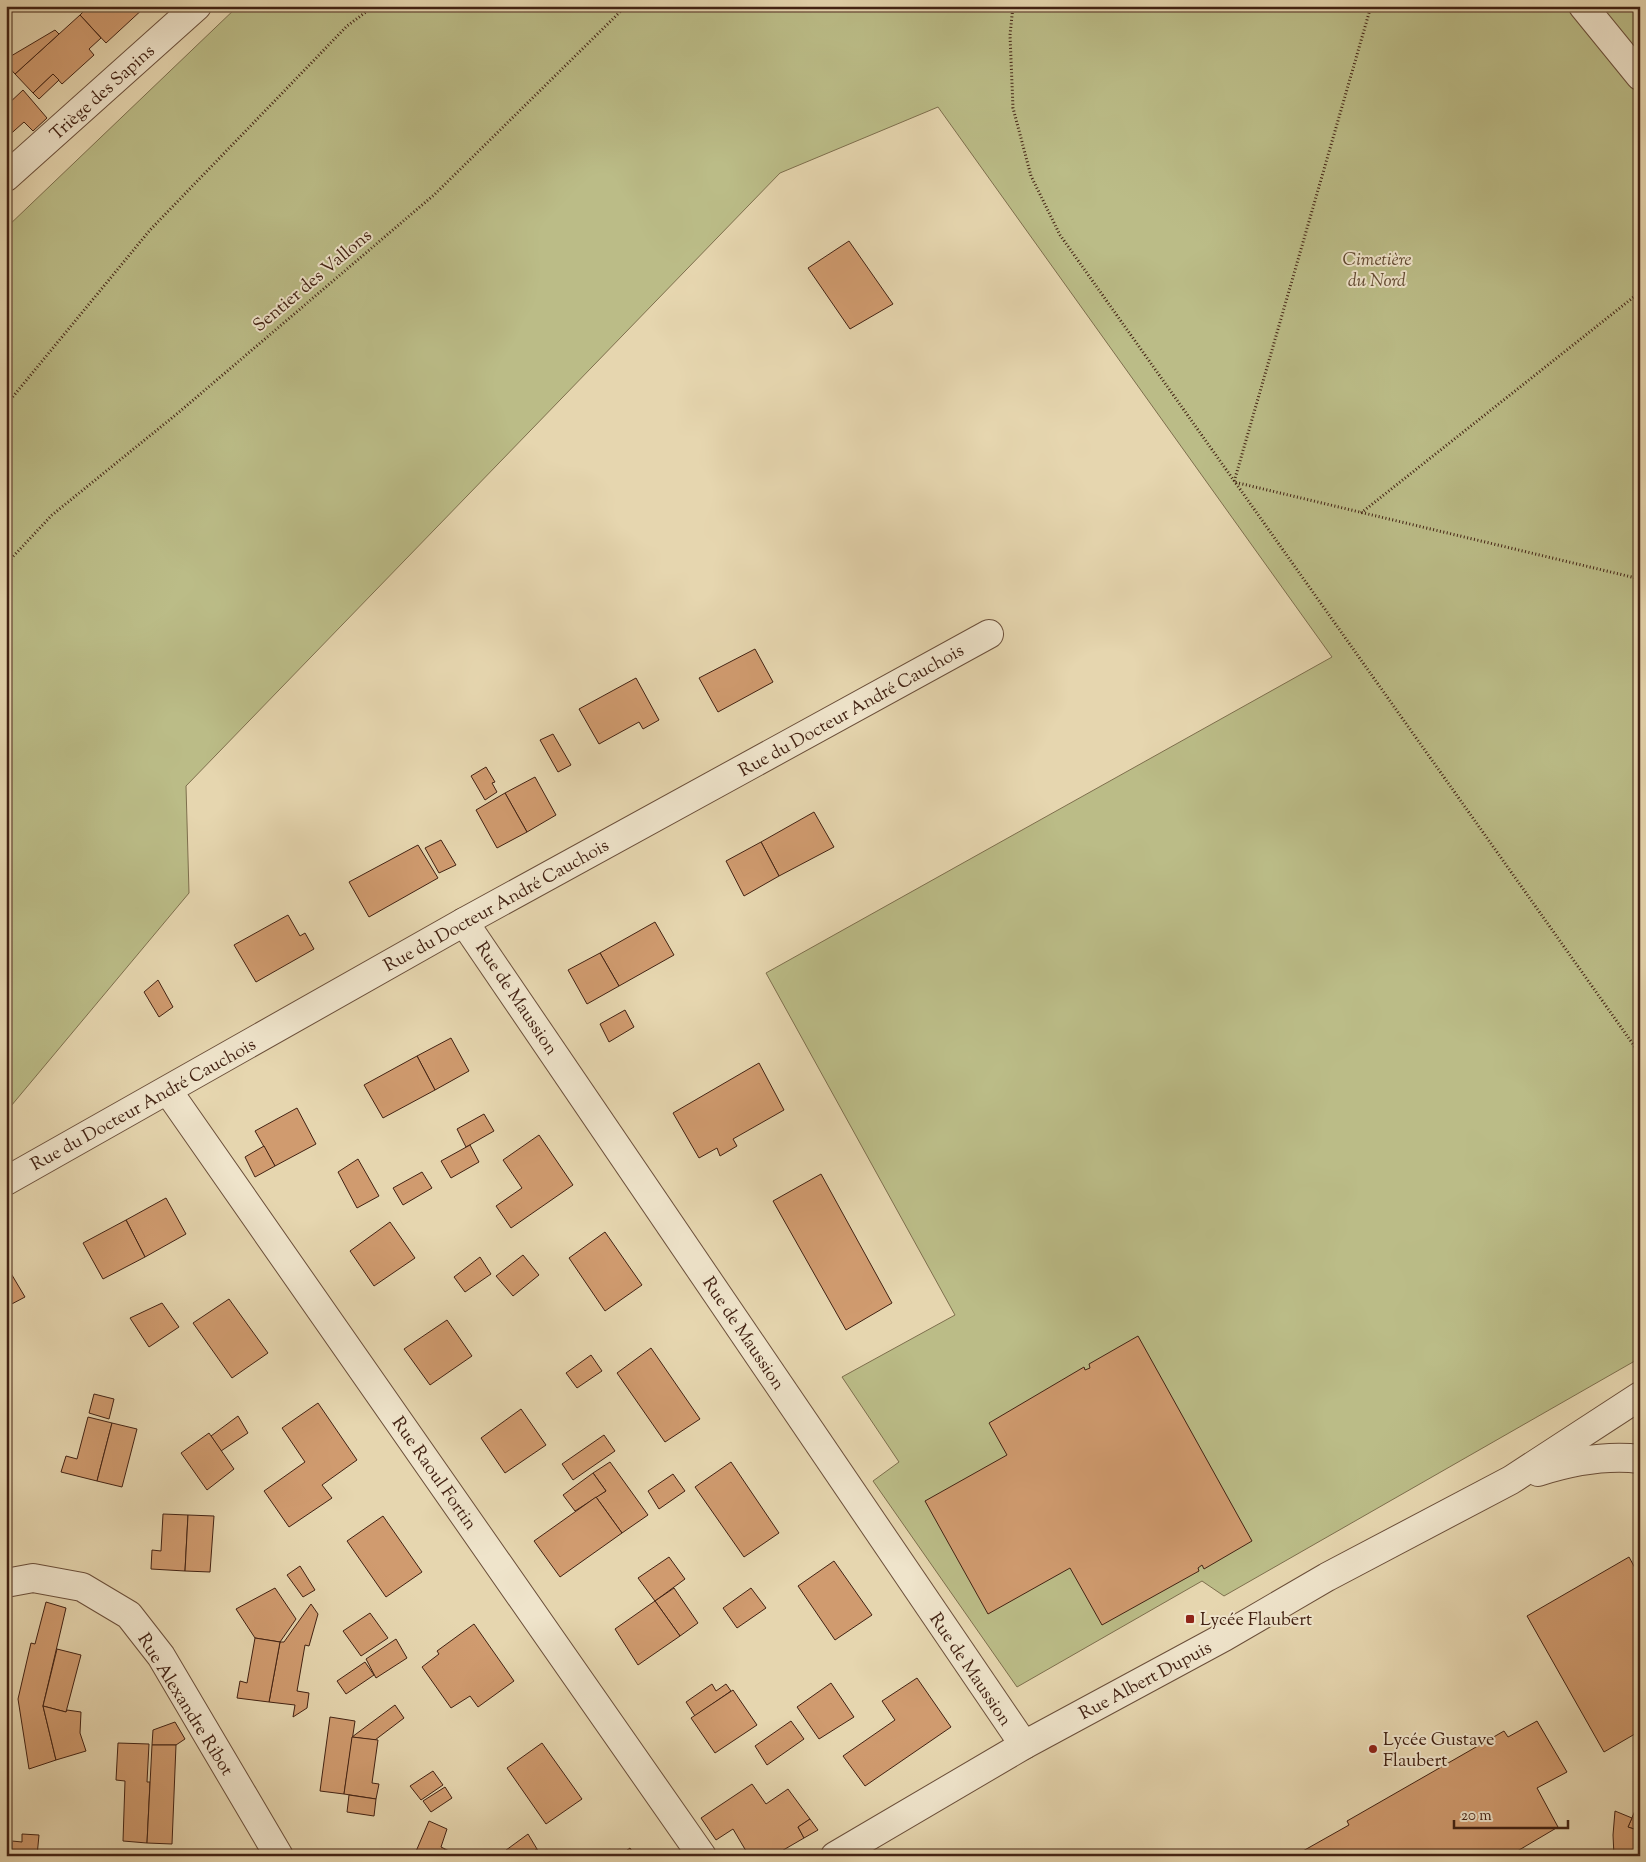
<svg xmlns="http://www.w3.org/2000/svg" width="1646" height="1862" viewBox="0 0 1646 1862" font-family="'Sorts Mill Goudy',serif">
	<rect width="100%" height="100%" fill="#e6d6af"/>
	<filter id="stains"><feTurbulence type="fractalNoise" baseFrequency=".004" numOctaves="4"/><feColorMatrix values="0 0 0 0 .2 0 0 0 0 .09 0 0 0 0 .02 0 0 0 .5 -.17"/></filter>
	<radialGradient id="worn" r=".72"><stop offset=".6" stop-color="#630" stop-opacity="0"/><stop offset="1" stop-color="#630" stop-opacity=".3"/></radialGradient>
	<polygon fill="#bbbc87" stroke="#7e6f4d" points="238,6 1640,6 1640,1358 1224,1596 1202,1581 1017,1687 873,1481 899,1462 842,1377 955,1315 766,973 1332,657 938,107 780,173 186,786 189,893 11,1106 6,1108 6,228"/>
	<g fill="#d09b6f" stroke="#422213">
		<polygon points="89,6 145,6 145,7 106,43 80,15"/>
		<polygon points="80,15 101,38 89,49 94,55 62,84 53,74 33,93 15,74"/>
		<polygon points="55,30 59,34 15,74 6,64 6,59"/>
		<polygon points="53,74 59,80 39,99 33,93"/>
		<polygon points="23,90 47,118 33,131 24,122 6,138 6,106"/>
		<polygon points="849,241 893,304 850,329 808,268"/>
		<polygon points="755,649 773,682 718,712 699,678"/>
		<polygon points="636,678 659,720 643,729 639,722 599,744 579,709"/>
		<polygon points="553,734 571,765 558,772 540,740"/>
		<polygon points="486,767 495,782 492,783 497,792 485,800 471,776"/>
		<polygon points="535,777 556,815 527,832 505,793"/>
		<polygon points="505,793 527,832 497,848 476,810"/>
		<polygon points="814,812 834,847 779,876 761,842"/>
		<polygon points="441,840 456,865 439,873 425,848"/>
		<polygon points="761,842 779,876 744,896 726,861"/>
		<polygon points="418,845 438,878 369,917 349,882"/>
		<polygon points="288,915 300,936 305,933 314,949 256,982 234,945"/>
		<polygon points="655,922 674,955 619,986 600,953"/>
		<polygon points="600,953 619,986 587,1004 568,970"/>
		<polygon points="158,980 173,1007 159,1017 144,992"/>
		<polygon points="625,1010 634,1027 609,1042 600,1024"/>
		<polygon points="451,1038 469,1071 435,1090 417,1056"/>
		<polygon points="417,1056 435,1090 383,1118 364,1085"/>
		<polygon points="759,1063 784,1110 733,1139 737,1146 720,1156 717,1148 699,1158 673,1113"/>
		<polygon points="297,1108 316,1144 275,1166 255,1131"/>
		<polygon points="484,1114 494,1131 466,1147 457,1129"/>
		<polygon points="539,1135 573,1185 511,1228 496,1206 522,1188 503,1160"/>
		<polygon points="470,1145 479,1162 451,1178 441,1161"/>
		<polygon points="264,1146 275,1166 255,1177 245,1157"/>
		<polygon points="358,1159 379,1196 357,1208 338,1172"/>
		<polygon points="422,1172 432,1188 403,1205 393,1188"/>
		<polygon points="821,1174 892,1303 846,1330 773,1201"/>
		<polygon points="166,1198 186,1234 145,1257 126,1220"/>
		<polygon points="126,1220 145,1257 103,1279 83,1243"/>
		<polygon points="390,1222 415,1258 374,1286 350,1251"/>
		<polygon points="605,1232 642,1285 605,1311 569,1258"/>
		<polygon points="523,1255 539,1275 513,1296 496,1276"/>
		<polygon points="480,1257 491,1274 465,1292 454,1277"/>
		<polygon points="6,1265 25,1297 6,1307"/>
		<polygon points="229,1299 268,1353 232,1378 193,1323"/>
		<polygon points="162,1303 179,1327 149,1347 130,1318"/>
		<polygon points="447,1320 472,1356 430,1385 404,1349"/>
		<polygon points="1138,1336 1252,1541 1204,1569 1202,1565 1198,1568 1199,1571 1102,1625 1070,1568 988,1614 925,1501 1007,1455 989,1423 1084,1367 1085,1370 1090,1368 1089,1364"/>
		<polygon points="651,1348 700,1419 665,1442 617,1373"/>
		<polygon points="591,1355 602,1371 577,1388 566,1373"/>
		<polygon points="94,1394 114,1399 109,1419 89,1413"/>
		<polygon points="318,1403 357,1460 322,1485 332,1498 289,1527 264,1491 305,1462 282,1428"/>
		<polygon points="521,1409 546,1445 505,1473 481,1438"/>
		<polygon points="238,1416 248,1433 221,1451 211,1436"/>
		<polygon points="88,1417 112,1423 97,1481 61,1472 66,1456 77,1459"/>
		<polygon points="112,1423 137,1429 122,1487 97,1481"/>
		<polygon points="209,1433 234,1469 207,1490 181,1453"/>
		<polygon points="604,1435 615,1451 573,1480 562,1464"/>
		<polygon points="610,1462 648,1515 622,1533 596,1497 606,1491 593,1473"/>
		<polygon points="731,1462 779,1533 744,1557 695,1487"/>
		<polygon points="593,1473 606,1491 575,1511 563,1495"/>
		<polygon points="673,1474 685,1491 659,1509 648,1491"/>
		<polygon points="596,1497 622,1533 560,1577 534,1541"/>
		<polygon points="163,1514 188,1515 185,1571 151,1569 152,1550 161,1551"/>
		<polygon points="188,1515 214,1516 210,1572 185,1571"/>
		<polygon points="383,1516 422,1572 386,1597 347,1541"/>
		<polygon points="669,1557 685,1579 655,1601 638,1578"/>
		<polygon points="1629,1557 1640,1577 1640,1731 1604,1752 1527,1616"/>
		<polygon points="834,1561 872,1615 835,1640 798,1586"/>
		<polygon points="300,1566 315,1590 303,1597 287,1575"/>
		<polygon points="275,1588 296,1619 280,1642 255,1638 236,1609"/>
		<polygon points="674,1588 698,1623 680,1636 655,1601"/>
		<polygon points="751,1588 766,1608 737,1628 723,1608"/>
		<polygon points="655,1601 680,1636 638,1665 615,1629"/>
		<polygon points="46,1602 66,1608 43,1706 56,1760 29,1769 18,1699 31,1643 35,1644"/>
		<polygon points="311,1604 318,1614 309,1646 305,1645 297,1691 309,1693 307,1708 293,1717 295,1705 269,1702 280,1642 284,1642"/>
		<polygon points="370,1613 388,1638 361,1656 343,1631"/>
		<polygon points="474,1624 514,1681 478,1707 470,1696 451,1708 422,1667 439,1654 437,1651"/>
		<polygon points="255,1638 280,1642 269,1702 237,1698 240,1681 247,1683"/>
		<polygon points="396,1639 407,1658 376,1678 366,1659"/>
		<polygon points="57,1649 81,1655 66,1712 43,1706"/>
		<polygon points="365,1662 374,1675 346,1694 337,1681"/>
		<polygon points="917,1678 951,1727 865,1786 843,1756 895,1720 882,1701"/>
		<polygon points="831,1683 854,1717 819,1739 797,1707"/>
		<polygon points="712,1684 716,1691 726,1684 731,1691 695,1716 686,1702"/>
		<polygon points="733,1690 757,1725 715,1753 691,1718"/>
		<polygon points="395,1705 404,1718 375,1740 352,1737"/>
		<polygon points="43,1706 66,1712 67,1710 81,1712 80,1733 86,1751 56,1760"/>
		<polygon points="330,1717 355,1721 344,1794 320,1791"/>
		<polygon points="791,1721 804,1739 767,1765 755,1746"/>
		<polygon points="1537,1721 1567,1772 1537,1788 1558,1827 1509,1856 1294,1856 1349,1825 1347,1821 1504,1731 1508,1737"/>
		<polygon points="175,1722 185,1739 176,1745 152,1745 153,1730"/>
		<polygon points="352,1737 378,1740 372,1783 379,1784 376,1799 344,1794"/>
		<polygon points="118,1743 149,1744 147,1782 150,1782 147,1843 123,1841 125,1781 116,1780"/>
		<polygon points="542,1743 582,1799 546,1824 507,1768"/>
		<polygon points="152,1745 176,1745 172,1844 147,1843"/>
		<polygon points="433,1771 443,1785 421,1800 410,1786"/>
		<polygon points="752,1784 766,1804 788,1789 810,1819 798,1827 804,1838 773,1856 749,1856 733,1829 716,1840 701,1818"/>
		<polygon points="445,1787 452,1798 431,1812 423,1801"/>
		<polygon points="349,1795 376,1799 374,1816 347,1812"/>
		<polygon points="1640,1799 1640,1831 1628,1827"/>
		<polygon points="1615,1811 1632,1818 1628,1827 1640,1831 1640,1856 1614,1856 1613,1835"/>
		<polygon points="810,1819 818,1830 804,1838 798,1827"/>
		<polygon points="429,1821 447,1829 441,1847 445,1849 442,1856 414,1856"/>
		<polygon points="22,1834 39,1835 37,1856 12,1856 12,1841 22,1842"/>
		<polygon points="528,1834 537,1849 527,1856 498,1856"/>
		<polygon points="6,1841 12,1842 12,1856 6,1856"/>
		<polygon points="630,1848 635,1856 619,1856"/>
		<polygon points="445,1849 460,1856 442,1856"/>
		<polygon points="537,1849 542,1856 527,1856"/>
	</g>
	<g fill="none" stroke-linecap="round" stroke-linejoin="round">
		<g stroke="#6b4f3a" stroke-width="30">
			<g id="minor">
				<polyline points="1583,6 1640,76"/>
				<polyline points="6,177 197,6"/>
				<polyline points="464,922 1024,1745"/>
				<polyline points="168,1091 702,1856"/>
				<polyline points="6,1181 464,922 989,634"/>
				<path d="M 1538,1472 C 1572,1461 1605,1455 1640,1459"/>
				<polyline points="6,1583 33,1578 82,1587 129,1615 161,1656 279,1856"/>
				<polyline points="835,1856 1024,1745 1224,1637 1327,1577 1511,1480 1640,1396"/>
			</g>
		</g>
		<g stroke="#422213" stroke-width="3" stroke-dasharray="1 2.5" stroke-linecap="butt">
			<polyline points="1013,6 1010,35 1013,108 1031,176 1060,235 1640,1054"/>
			<polyline points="1371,6 1234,482 1640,579"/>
			<polyline points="6,405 150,230 347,26 374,6"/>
			<polyline points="1361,513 1640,292"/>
			<polyline points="6,564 52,515 178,413 435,194 626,6"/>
		</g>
		<use href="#minor" stroke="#efe4cb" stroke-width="28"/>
	</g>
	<g fill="#8f2418" stroke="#efe4cb" stroke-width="2">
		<rect x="1185" y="1614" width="10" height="10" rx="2.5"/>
		<circle cx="1373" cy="1749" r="5"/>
	</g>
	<g text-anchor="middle" stroke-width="4" stroke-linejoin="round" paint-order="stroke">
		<g font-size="18" fill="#422213" stroke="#efe4cb">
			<text transform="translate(102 92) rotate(-42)" y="6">Triège des Sapins</text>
			<text transform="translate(312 280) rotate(-40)" y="6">Sentier des Vallons</text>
			<text transform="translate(851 710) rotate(-29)" y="6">Rue du Docteur André Cauchois</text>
			<text transform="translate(496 905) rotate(-29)" y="6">Rue du Docteur André Cauchois</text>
			<text transform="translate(517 998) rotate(56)" y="6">Rue de Maussion</text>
			<text transform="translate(143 1104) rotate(-29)" y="6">Rue du Docteur André Cauchois</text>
			<text transform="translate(744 1333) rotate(56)" y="6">Rue de Maussion</text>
			<text transform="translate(435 1473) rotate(55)" y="6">Rue Raoul Fortin</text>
			<text transform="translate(971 1669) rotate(56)" y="6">Rue de Maussion</text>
			<text transform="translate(1145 1680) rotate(-28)" y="6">Rue Albert Dupuis</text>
			<text transform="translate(186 1704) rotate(58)" y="6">Rue Alexandre Ribot</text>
		</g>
		<g font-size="18" font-style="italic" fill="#604830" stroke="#efe4cb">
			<text x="1377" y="265">Cimetière<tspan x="1377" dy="21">du Nord</tspan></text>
		</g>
		<g font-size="18" fill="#422213" stroke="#efe4cb" text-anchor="start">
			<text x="1200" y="1625">Lycée Flaubert</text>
			<text x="1383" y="1745">Lycée Gustave<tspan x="1383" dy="21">Flaubert</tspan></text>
		</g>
	</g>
	<rect width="1646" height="1862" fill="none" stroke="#e6d6af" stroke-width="25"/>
	<rect x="8" y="8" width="1631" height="1847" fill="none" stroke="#422213" stroke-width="2.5"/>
	<rect x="12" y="12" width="1621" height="1837" fill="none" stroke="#422213"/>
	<path d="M1454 1820v8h114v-8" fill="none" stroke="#422213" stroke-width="2.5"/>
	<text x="1461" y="1820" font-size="15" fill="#422213" stroke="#efe4cb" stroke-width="4" paint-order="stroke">20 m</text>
	<rect width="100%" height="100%" filter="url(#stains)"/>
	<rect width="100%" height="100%" fill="url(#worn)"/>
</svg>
